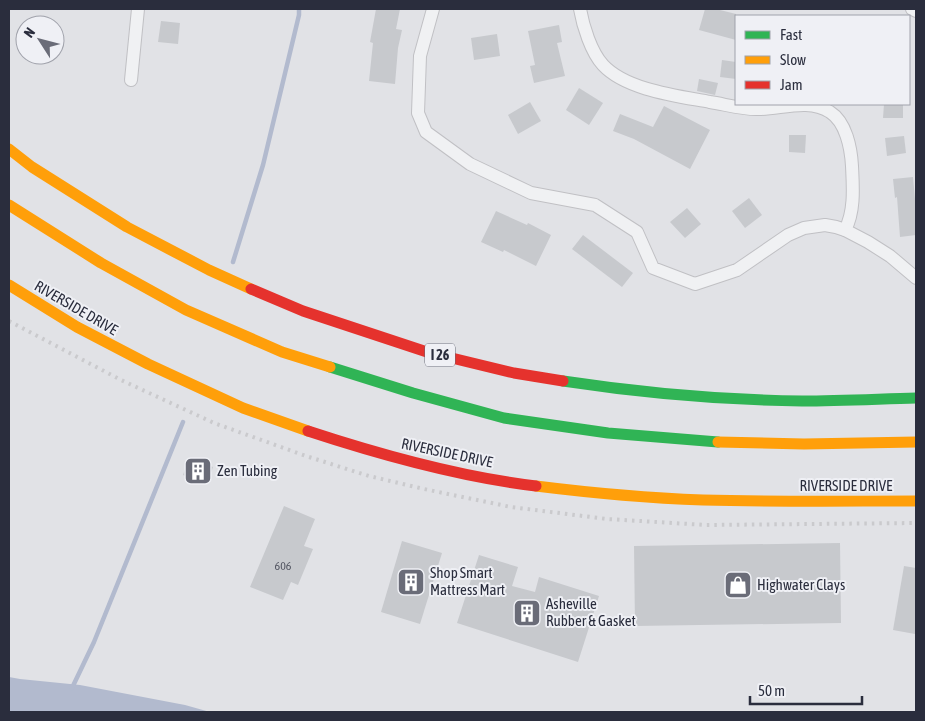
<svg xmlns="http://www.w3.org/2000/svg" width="925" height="721" viewBox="0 0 925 721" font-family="'Asap Condensed',sans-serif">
	<rect width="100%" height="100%" fill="#e1e2e6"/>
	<polygon fill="#b2bace" points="9,677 20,679 80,685 185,705 210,712 9,712"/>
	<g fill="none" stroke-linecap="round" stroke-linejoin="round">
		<g stroke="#b2bace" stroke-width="4.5">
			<polyline points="233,262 263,165 299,15 299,9"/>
			<polyline points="72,688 94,642 183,422"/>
		</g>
	</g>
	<g fill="#c7c9cd">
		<polygon points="376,9 400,9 396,29 402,30 398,48 395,84 369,81 373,43 370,42"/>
		<polygon points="705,9 716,9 736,14 736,40 699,30"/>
		<polygon points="161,21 180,23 178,44 158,42"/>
		<polygon points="559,25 562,42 557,43 565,76 534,83 530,66 535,65 528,31"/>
		<polygon points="497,34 500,56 474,60 471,38"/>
		<polygon points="722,60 736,62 736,79 720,77"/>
		<polygon points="699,79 718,83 715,95 697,91"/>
		<polygon points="579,88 603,103 589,125 566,110"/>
		<polygon points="530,102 541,121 518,134 508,115"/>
		<polygon points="884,104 903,104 903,118 883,118"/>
		<polygon points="664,106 710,130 690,169 634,139 613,131 620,114 653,127"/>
		<polygon points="789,135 806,135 805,153 789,152"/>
		<polygon points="904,136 906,153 887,156 885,138"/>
		<polygon points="913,177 916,210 916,235 900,237 897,197 895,198 893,179"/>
		<polygon points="749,198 762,215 745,228 732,211"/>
		<polygon points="687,208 701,224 685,238 670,222"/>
		<polygon points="496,211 527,225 528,223 551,235 536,266 504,250 503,252 481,242"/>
		<polygon points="583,235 633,273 622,287 572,249"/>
		<polygon points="189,458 213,467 207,484 183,475"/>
		<polygon points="284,506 315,519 304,546 313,549 298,585 291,582 283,600 250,587"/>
		<polygon points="402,541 442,553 420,624 381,612"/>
		<polygon points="840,543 841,623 635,626 634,546"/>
		<polygon points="479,555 518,567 512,586 535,592 539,577 599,596 578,662 457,623"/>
		<polygon points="904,566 916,568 916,625 915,634 893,630"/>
	</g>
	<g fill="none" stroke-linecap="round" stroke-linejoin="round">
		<g stroke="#c0c0c4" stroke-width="14">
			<g id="street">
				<polyline points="433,9 420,56 418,113 426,132 470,164 531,193 595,205 637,232 653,268 695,284 737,270 788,235 804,228 825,225 836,227 845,230 868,242 890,256 916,278"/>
				<path d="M 580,9 C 583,26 591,52 603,65 C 626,90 678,96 710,102 C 724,104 744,110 759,109 C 781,109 809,98 830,112 C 846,122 851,148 852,166 C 853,187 855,211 845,230"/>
				<polyline points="912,9 916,11"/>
				<polyline points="131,80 138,9"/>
			</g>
		</g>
		<use href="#street" stroke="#f0f1f3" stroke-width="12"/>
		<g stroke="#30b455" stroke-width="11">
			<polyline points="330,367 413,393 504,418 608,433 718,442"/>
			<path d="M 563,381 C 642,393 722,400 802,401 C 840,401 878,399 916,398"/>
		</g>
		<g stroke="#ff9f0a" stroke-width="11">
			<polyline points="9,149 32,167 127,227 209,270 251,289"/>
			<polyline points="9,205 101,263 186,310 282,352 330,367"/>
			<polyline points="9,285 77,327 148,364 243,408 308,431"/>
			<polyline points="718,442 804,444 916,442"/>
			<path d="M 536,486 C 592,493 647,498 703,500 C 774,502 845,501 916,501"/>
		</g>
		<g stroke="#e5322d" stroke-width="11">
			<polyline points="251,289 303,311 427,352 514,373 563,381"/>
			<path d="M 308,431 C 381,455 460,477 536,486"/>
		</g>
		<polyline stroke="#cacacd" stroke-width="4" stroke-dasharray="2.5 5" stroke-linecap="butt" points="9,321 121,380 214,423 306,456 369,476 424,489 511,507 607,519 706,525 916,523"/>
	</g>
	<defs>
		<g id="building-square" transform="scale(1.4375)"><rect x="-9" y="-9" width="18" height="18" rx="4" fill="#6a6c78" stroke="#eff0f5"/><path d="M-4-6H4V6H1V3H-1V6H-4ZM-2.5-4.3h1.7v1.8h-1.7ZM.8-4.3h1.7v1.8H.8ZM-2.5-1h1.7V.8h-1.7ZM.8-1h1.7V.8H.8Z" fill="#fff"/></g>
		<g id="shop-square" transform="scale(1.4375)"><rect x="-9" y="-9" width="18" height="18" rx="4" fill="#6a6c78" stroke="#eff0f5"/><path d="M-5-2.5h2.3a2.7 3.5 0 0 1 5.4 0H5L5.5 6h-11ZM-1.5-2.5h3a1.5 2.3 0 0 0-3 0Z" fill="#fff"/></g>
	</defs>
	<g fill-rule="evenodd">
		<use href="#building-square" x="198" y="471"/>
		<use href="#building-square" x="411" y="582"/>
		<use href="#shop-square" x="738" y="585"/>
		<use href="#building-square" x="527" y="613"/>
	</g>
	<g text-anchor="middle" stroke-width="4" stroke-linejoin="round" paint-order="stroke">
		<g font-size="12" fill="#535662">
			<text x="283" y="570">606</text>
		</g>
		<rect fill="#eff0f5" stroke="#656874" stroke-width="1" x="425" y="343.5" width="30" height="23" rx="4"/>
		<g font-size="14" font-weight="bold" fill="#2a2d3d">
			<text x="440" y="360">I 26</text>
		</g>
		<g font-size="15" fill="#2a2d3d" stroke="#eff0f5">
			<text transform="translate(76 308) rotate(30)" y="5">RIVERSIDE DRIVE</text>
			<text transform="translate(447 453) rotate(12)" y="5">RIVERSIDE DRIVE</text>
			<text x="846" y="491">RIVERSIDE DRIVE</text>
		</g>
		<g font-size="15" fill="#2a2d3d" stroke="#eff0f5" text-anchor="start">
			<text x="217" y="476">Zen Tubing</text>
			<text x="430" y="578">Shop Smart<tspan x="430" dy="17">Mattress Mart</tspan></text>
			<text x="757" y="590">Highwater Clays</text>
			<text x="546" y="609">Asheville<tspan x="546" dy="17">Rubber &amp; Gasket</tspan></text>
		</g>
	</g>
	<rect width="925" height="721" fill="none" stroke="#2a2d3d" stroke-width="20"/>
	<rect x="735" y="15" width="175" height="90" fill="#eff0f5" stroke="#a0a2ab"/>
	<rect x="745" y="31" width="25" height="8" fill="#30b455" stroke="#a0a2ab"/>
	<text x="780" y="40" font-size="15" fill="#2a2d3d">Fast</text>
	<rect x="745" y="56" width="25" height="8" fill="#ff9f0a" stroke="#a0a2ab"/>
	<text x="780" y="65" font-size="15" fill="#2a2d3d">Slow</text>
	<rect x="745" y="81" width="25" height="8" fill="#e5322d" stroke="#a0a2ab"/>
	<text x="780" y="90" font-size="15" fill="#2a2d3d">Jam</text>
	<g transform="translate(40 40) rotate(306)"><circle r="24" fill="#eff0f5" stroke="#a0a2ab"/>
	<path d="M0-4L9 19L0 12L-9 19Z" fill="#6a6c78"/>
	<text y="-8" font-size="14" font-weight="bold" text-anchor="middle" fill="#2a2d3d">N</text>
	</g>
	<path d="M750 696v8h112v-8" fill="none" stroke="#2a2d3d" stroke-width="2.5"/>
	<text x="758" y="696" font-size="15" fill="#2a2d3d" stroke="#eff0f5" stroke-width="4" paint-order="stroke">50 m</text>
</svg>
